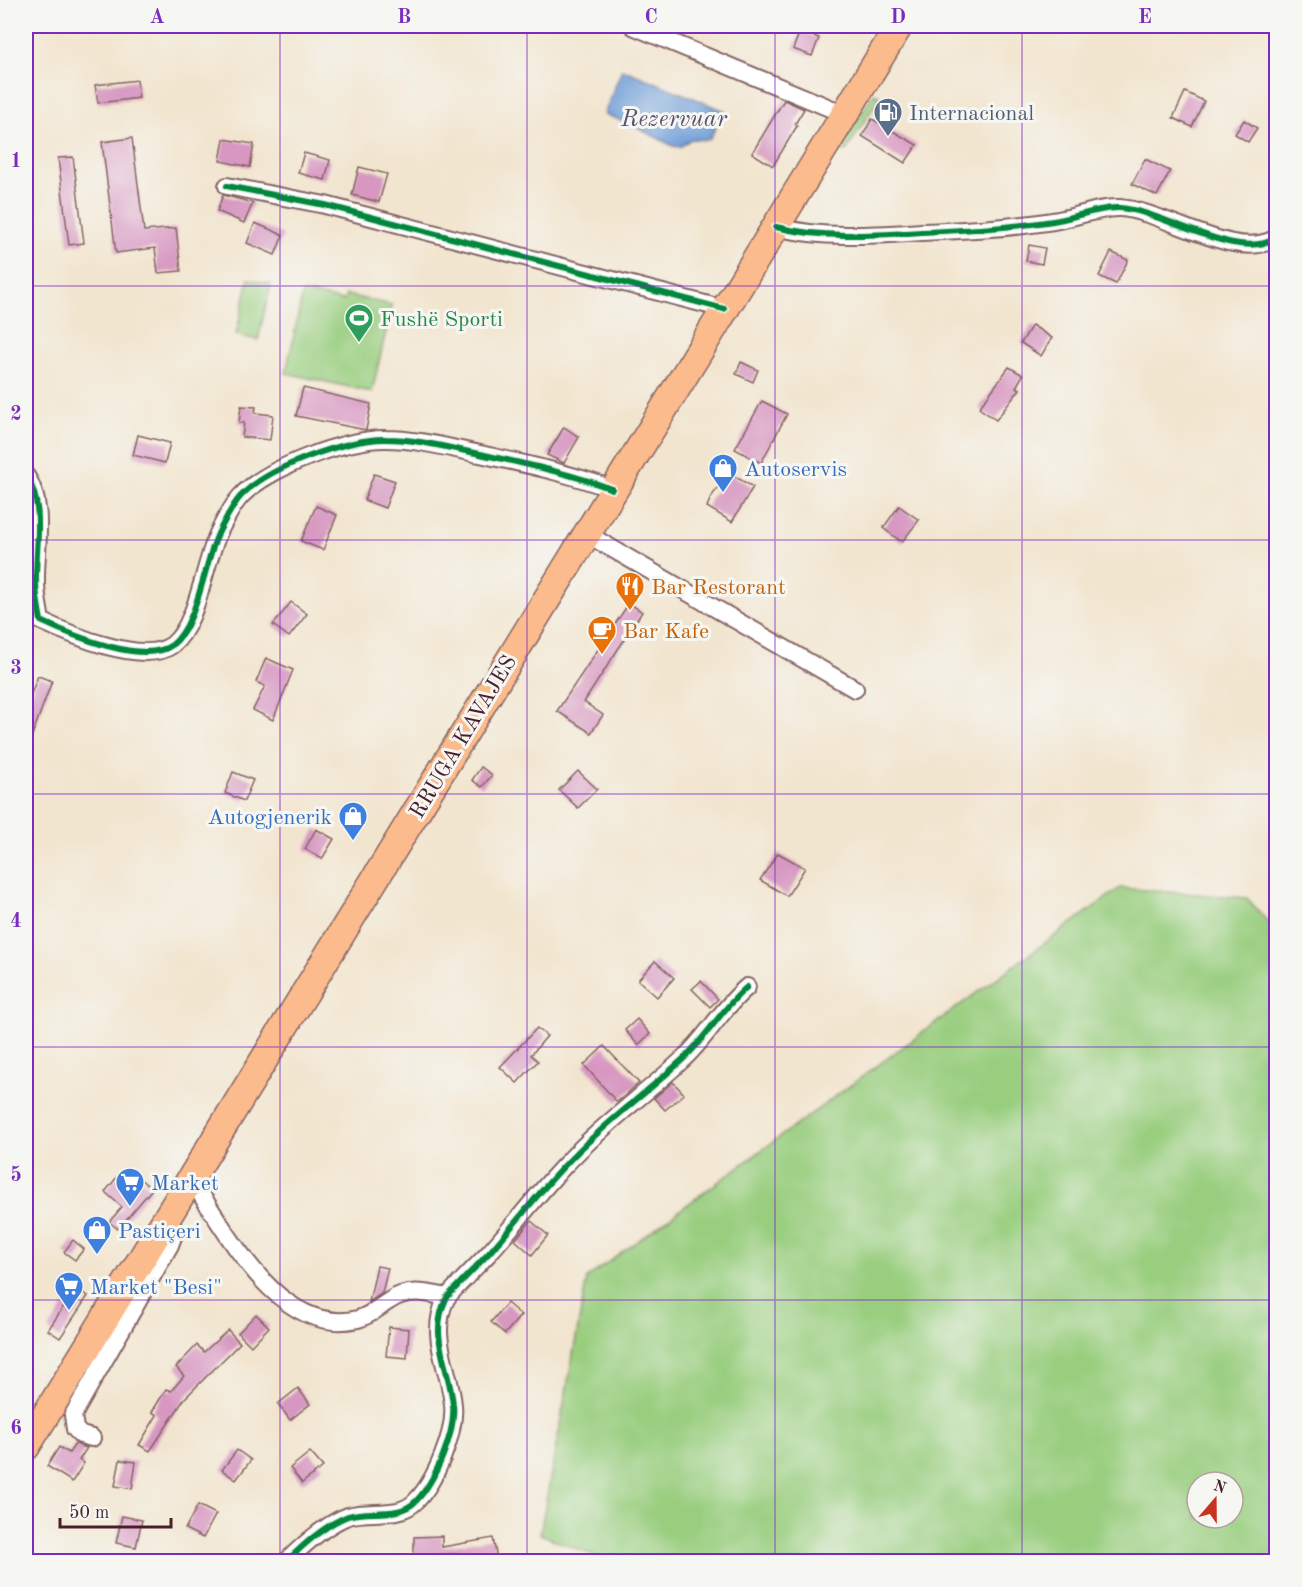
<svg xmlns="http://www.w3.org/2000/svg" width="1302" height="1587" viewBox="0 0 1302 1587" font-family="'Old Standard TT',serif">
	<rect width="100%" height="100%" fill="#f6f6f2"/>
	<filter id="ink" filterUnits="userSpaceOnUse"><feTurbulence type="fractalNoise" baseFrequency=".0167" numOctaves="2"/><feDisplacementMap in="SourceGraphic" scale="12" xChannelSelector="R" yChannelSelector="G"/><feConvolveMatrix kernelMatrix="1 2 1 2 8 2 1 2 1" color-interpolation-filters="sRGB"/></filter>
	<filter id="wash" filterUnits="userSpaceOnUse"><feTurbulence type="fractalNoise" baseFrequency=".008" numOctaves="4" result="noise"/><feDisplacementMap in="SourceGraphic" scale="24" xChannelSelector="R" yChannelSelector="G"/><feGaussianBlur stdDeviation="1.35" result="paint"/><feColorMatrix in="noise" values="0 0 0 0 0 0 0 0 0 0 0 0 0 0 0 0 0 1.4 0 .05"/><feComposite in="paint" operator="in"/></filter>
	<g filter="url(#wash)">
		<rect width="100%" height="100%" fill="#f2e5cf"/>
		<g fill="#99ce7f" stroke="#727655" stroke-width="1.5" fill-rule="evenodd">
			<polygon points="874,93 879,95 878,100 846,151 840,151 839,149"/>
			<polygon points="249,279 271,284 258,340 236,335"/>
			<polygon points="303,292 344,301 346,295 392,305 372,392 286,373"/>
			<path d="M 1120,888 L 1247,898 L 1276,931 L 1276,1561 L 610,1562 L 540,1534 L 587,1278 ZM 1197,1482 L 1233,1482 L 1233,1518 L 1197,1518 Z"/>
		</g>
		<polygon fill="#6f9ed8" stroke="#5c5e82" stroke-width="1.5" points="622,69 725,111 709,140 691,139 680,147 673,146 632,125 604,114"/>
		<g id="blocks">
			<g fill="#d797c1">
				<polygon points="800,31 819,38 812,56 793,49"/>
				<polygon points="137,80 139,98 98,103 95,85"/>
				<polygon points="1185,92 1204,101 1192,127 1173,118"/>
				<polygon points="784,100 804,109 795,124 797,126 773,166 752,153"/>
				<polygon points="872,119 917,145 905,163 862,136"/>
				<polygon points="1244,120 1257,128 1248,142 1235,134"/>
				<polygon points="132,138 144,231 176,228 181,271 158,273 155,248 116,253 102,142"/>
				<polygon points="224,139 254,144 250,167 220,161"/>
				<polygon points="304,153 330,160 325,180 298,173"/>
				<polygon points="73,157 84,243 69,245 58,158"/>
				<polygon points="1145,159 1170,171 1157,196 1132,184"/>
				<polygon points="359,167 387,174 379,202 352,195"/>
				<polygon points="223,195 253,203 244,223 217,211"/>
				<polygon points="255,223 283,235 275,255 247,243"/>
				<polygon points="1029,245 1045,248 1042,264 1026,261"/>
				<polygon points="1111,252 1128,260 1116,284 1099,276"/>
				<polygon points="1032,325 1052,338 1041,356 1021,343"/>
				<polygon points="741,362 758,370 753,382 736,374"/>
				<polygon points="1009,367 1023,375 1016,387 1020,389 996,420 979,408"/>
				<polygon points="303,388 371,404 366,430 296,416"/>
				<polygon points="762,401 787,414 761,463 735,449"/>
				<polygon points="241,406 256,407 255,413 273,415 270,440 242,437 244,423 239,423"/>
				<polygon points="564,427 579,437 564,463 547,455"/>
				<polygon points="138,435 170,443 165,463 133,455"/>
				<polygon points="729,473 753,487 732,522 707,507 711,497"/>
				<polygon points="374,474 395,481 385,508 364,500"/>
				<polygon points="316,506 337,515 323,550 301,541"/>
				<polygon points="899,506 919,520 902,542 883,528"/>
				<polygon points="291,602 307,614 289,637 273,625"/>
				<polygon points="629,603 642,612 584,702 603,715 591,733 557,711"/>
				<polygon points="266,658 293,670 273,720 253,710 265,686 256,682"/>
				<polygon points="38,676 52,681 27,749 26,698 29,699"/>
				<polygon points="481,767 492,775 482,787 472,780"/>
				<polygon points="578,771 597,789 578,808 559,790"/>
				<polygon points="233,772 253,780 244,801 225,793"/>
				<polygon points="316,829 334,839 322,859 305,849"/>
				<polygon points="778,853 805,868 787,896 760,880"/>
				<polygon points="655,961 674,978 657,997 638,980"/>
				<polygon points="701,981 718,999 710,1007 692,989"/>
				<polygon points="637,1019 650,1034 638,1045 625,1030"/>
				<polygon points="537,1028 547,1036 531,1055 538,1061 517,1083 500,1067"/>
				<polygon points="604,1046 639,1083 617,1102 584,1065"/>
				<polygon points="673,1082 684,1094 665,1110 654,1098"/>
				<polygon points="117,1177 132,1189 140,1179 152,1189 118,1229 109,1222 122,1207 105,1192"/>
				<polygon points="531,1221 548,1235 532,1255 515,1240"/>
				<polygon points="73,1240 84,1249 75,1260 64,1252"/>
				<polygon points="377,1266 388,1268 382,1293 369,1302"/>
				<polygon points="76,1288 88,1296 60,1338 48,1330"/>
				<polygon points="507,1303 521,1315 505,1334 491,1322"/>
				<polygon points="256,1314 269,1327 251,1346 238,1333"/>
				<polygon points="389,1327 409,1329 407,1358 386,1356"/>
				<polygon points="228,1330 240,1343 185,1398 150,1451 139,1445 157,1415 152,1412 166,1389 171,1391 184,1376 176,1367 197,1345 204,1352"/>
				<polygon points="298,1388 310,1404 290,1420 278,1404"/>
				<polygon points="75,1444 87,1448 79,1460 84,1463 72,1482 47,1466 59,1447 69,1453"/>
				<polygon points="237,1450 251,1460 236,1480 222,1470"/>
				<polygon points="310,1452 323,1467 302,1483 290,1468"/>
				<polygon points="120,1460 136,1462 132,1489 115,1486"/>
				<polygon points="198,1505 216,1514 203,1538 185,1529"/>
				<polygon points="122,1516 142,1520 136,1547 116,1543"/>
				<polygon points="442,1536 442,1547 493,1538 497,1559 464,1562 463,1554 414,1555 414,1537"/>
			</g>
		</g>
	</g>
	<g filter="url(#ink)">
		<use href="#blocks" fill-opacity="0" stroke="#856464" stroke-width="1.5"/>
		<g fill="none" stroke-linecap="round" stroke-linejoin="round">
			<g stroke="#856464" stroke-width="20">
				<g id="street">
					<polyline points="633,26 844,114"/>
					<polyline points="227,186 325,205 724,309"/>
					<path d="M 776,227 C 823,239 874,235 921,232 C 965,230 1009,228 1053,221 C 1075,218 1098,207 1120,208 C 1165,211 1237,263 1276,238"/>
					<path d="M 26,476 C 46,505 35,549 36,583 C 36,596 39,609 41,621 C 69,634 144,666 172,645 C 200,623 204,555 223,524 C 228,515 233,505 240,497 C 266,468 347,438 386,439 C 417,439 449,448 480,454 C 525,464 569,473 612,489"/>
					<polyline points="585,533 855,689"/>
					<path d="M 190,1178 C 227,1231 279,1338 358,1319 C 370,1316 379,1307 389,1301 C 407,1288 427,1293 447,1297"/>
					<polyline points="92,1438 81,1435 75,1429 73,1415 170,1245 174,1234 169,1212"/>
					<path d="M 286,1562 C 302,1546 326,1524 348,1516 C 370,1509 399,1519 416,1501 C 435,1482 456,1432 453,1405 C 450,1369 428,1336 446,1299 C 450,1292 481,1262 489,1253 C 515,1224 539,1192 566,1164 C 601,1126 643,1096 681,1061 C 706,1039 721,1009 747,987"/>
				</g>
			</g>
			<g stroke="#856464" stroke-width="30">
				<polyline id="primary" points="26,1447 899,26"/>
			</g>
			<use href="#street" stroke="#fff" stroke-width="16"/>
			<use href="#primary" stroke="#fbbb8c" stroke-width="27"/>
			<g stroke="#f6f6f2" stroke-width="10">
				<g id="cycleway">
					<polyline points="227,186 325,205 724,309"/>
					<path d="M 776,227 C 823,239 874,235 921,232 C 965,230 1009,228 1053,221 C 1075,218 1098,207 1120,208 C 1165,211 1237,263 1276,238"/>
					<path d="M 26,476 C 46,505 35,549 36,583 C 36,596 39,609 41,621 C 69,634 144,666 172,645 C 200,623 204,555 223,524 C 228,515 233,505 240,497 C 266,468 347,438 386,439 C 417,439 449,448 480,454 C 525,464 569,473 612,489"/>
					<path d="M 286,1562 C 302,1546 326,1524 348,1516 C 370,1509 399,1519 416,1501 C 435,1482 456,1432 453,1405 C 450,1369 428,1336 446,1299 C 450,1292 481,1262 489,1253 C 515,1224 539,1192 566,1164 C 601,1126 643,1096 681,1061 C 706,1039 721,1009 747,987"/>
				</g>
			</g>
			<use href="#cycleway" stroke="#00873e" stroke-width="6"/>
		</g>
	</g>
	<path fill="none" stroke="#7b2cbf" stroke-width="1.5" stroke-opacity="0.55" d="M 280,26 L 280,1562M 527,26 L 527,1562M 775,26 L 775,1562M 1022,26 L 1022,1562M 26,286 L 1276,286M 26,540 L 1276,540M 26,794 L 1276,794M 26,1047 L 1276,1047M 26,1300 L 1276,1300"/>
	<defs>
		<g id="fuel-pin" transform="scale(1.5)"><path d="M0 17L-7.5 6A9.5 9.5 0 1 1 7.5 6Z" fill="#5c6f8a" stroke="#f6f6f2"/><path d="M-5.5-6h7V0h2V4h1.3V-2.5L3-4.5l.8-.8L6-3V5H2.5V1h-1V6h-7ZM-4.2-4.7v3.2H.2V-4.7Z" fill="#fff"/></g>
		<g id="stadium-pin" transform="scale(1.5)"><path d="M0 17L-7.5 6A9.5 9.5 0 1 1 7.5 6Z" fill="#2e9e5b" stroke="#f6f6f2"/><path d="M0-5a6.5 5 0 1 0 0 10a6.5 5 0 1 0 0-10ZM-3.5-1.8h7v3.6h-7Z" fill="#fff"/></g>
		<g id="shop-pin" transform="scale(1.5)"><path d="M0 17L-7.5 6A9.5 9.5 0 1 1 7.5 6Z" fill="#3f7fe0" stroke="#f6f6f2"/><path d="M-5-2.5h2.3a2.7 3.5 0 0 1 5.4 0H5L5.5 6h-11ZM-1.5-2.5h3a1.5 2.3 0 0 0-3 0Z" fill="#fff"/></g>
		<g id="restaurant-pin" transform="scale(1.5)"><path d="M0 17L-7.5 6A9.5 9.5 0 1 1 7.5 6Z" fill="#e8710a" stroke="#f6f6f2"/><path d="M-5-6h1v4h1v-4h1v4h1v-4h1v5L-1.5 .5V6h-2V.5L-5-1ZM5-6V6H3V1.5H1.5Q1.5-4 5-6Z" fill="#fff"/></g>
		<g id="cafe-pin" transform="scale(1.5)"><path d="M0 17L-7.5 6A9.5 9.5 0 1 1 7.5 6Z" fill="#e8710a" stroke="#f6f6f2"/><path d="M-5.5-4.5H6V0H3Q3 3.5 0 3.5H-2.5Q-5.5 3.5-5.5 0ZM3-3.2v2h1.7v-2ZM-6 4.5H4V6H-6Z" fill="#fff"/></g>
		<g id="supermarket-pin" transform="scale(1.5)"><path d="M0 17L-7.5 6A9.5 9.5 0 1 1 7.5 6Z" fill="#3f7fe0" stroke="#f6f6f2"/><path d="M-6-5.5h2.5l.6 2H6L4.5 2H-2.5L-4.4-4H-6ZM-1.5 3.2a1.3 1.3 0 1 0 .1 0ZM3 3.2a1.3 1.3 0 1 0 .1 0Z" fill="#fff"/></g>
	</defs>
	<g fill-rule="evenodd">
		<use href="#fuel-pin" x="888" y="112"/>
		<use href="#stadium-pin" x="359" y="318"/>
		<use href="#shop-pin" x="723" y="468"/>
		<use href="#restaurant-pin" x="630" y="586"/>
		<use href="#cafe-pin" x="602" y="630"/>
		<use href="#shop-pin" x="353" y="816"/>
		<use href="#supermarket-pin" x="130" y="1182"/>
		<use href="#shop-pin" x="97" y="1230"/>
		<use href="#supermarket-pin" x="69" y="1286"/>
	</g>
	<g text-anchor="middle" stroke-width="6" stroke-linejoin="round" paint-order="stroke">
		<g font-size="22" fill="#4e5e75" stroke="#f6f6f2" text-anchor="start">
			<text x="909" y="120">Internacional</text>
		</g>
		<g font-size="22" fill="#27864d" stroke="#f6f6f2" text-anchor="start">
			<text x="380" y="326">Fushë Sporti</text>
		</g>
		<g font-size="22" fill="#366cbe" stroke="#f6f6f2" text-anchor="start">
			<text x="744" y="476">Autoservis</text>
			<text x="332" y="824" text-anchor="end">Autogjenerik</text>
			<text x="151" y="1190">Market</text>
			<text x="118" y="1238">Pastiçeri</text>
			<text x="90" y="1294">Market "Besi"</text>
		</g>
		<g font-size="22" fill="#c56008" stroke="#f6f6f2" text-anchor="start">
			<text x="651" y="594">Bar Restorant</text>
			<text x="623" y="638">Bar Kafe</text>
		</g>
		<g font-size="22" fill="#4a1f2b" stroke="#f6f6f2">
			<text transform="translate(462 736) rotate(-59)" y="8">RRUGA KAVAJES</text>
		</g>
		<g font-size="24" font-style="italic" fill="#595270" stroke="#f6f6f2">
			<text x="674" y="126">Rezervuar</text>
		</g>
	</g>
	<rect width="1302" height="1587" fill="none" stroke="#f6f6f2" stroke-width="66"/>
	<g transform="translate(1215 1500) rotate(20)"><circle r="28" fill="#f6f6f2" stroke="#b1a0a2" stroke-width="1.5"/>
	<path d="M0-4.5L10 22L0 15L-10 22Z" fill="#c8321e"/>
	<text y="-9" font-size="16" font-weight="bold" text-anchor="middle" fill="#4a1f2b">N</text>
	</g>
	<path d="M60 1518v9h111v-9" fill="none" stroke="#4a1f2b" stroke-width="3"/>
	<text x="69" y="1518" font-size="18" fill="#4a1f2b" stroke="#f6f6f2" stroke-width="4.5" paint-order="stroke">50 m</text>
	<rect x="33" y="33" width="1236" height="1521" fill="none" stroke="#7b2cbf" stroke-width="2"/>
	<g font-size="20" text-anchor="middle" font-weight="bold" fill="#7b2cbf">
		<text x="157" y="23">A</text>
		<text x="404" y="23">B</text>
		<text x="651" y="23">C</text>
		<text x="898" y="23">D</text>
		<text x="1145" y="23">E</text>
		<text x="16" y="167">1</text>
		<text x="16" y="420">2</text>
		<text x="16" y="674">3</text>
		<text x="16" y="927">4</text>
		<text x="16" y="1181">5</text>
		<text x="16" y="1434">6</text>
	</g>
</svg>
